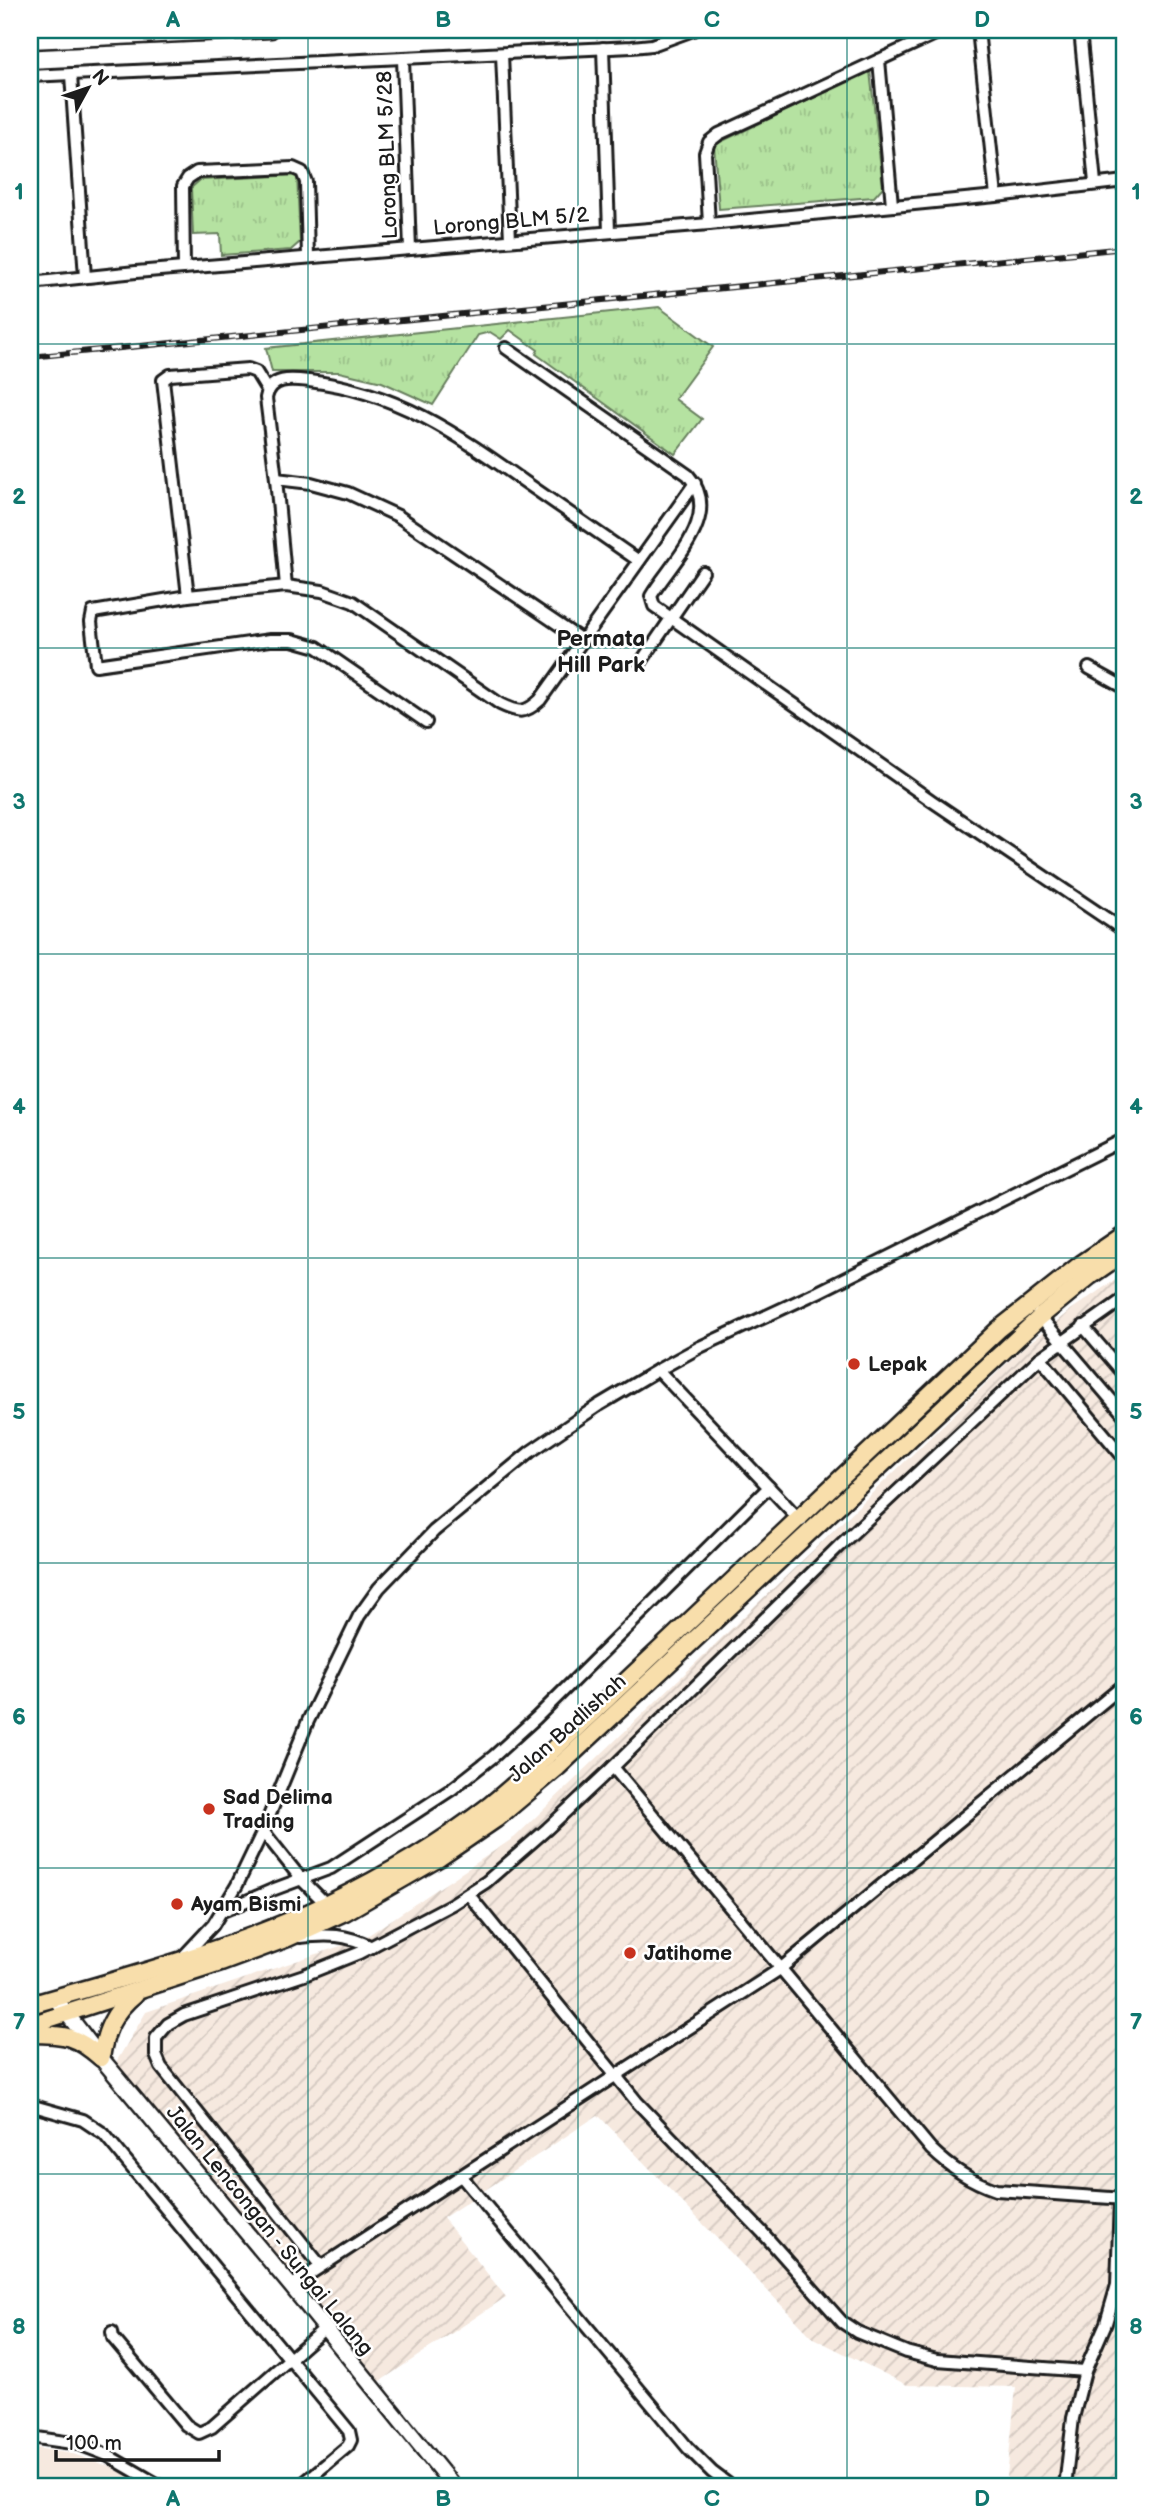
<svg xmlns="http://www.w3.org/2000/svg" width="1155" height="2517" viewBox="0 0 1155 2517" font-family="'Balsamiq Sans',sans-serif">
	<defs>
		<pattern id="industrial-furrows" width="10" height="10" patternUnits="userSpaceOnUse" patternTransform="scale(1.75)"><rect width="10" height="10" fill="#f6e9df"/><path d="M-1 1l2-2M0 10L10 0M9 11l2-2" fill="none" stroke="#d2c7bf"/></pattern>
		<pattern id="park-tufts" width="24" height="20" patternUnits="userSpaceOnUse" patternTransform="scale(1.75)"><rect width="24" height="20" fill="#b5e2a1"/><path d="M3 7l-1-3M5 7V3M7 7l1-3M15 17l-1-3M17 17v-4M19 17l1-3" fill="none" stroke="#9bc18a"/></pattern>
	</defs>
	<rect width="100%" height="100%" fill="#fff"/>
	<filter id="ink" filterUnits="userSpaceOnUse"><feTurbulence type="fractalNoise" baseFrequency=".0143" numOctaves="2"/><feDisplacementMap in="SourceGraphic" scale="14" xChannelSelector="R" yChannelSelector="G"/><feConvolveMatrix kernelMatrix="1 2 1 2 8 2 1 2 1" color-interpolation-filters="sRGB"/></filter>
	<g filter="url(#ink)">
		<polygon fill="#f6e9df" points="30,2447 73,2454 111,2467 147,2487 30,2487"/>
		<polygon fill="url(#industrial-furrows)" points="1125,1273 1125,2487 1006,2487 1016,2387 907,2385 813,2338 598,2115 443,2218 506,2297 370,2388 112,2069 146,2012 364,1938 515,1837 1024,1347 1072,1309"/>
		<g fill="url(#park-tufts)" stroke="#687f5e" stroke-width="2">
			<polygon points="870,71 883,187 874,197 719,209 714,145"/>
			<polygon points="297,175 300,242 291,250 221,255 220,234 193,235 191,188 200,180"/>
			<polygon points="659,307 713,347 675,399 702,419 675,454 536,354 538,350 510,330 501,339 490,332 478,335 433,405 382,382 339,372 272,372 266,348"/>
		</g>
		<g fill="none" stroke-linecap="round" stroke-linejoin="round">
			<g stroke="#1c1c1c" stroke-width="16">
				<g id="street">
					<polyline points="978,30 996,196"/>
					<polyline points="1080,30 1095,183"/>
					<polyline points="603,48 609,232"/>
					<polyline points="502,54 510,240"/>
					<polyline points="403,59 410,249"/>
					<polyline points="879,60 892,205"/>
					<polyline points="71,75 85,277"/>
					<polyline points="30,76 632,47 652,45 693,30"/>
					<polyline points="709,224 705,153 709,142 719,134 944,30"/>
					<polyline points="184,268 183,186 188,178 197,172 293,168 302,172 306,182 308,257"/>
					<polyline points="30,283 136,272 709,224 996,196 1125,181"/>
					<path d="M 506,348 L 688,475 C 724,516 672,561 651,596 L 654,606 L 932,801 L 1125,931"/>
					<polyline points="276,479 311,483 348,493 398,516 583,641"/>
					<path d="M 286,586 L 276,479 L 266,398 C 270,376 292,379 309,381 C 395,391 456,433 525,482 C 563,508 601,535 639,561"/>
					<polyline points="188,596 163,380 170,375 248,369 256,372 267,390"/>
					<polyline points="641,662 703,572"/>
					<polyline points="1089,668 1125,688"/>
					<path d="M 426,722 L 317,647 L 292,640 L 270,640 L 96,665 L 91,622 L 93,612 L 188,596 L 286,586 L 322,591 L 353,602 L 500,704 C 519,713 525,714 540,700 L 695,483"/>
					<polyline points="1038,1314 1125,1416"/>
					<polyline points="1083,1326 1125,1375"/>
					<polyline points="1040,1358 1125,1459"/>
					<polyline points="658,1370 801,1521"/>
					<path d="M 613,1767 L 931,2149 C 951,2168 970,2181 996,2190 L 1125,2199"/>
					<polyline points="263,1831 302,1880 326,1904"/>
					<polyline points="469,1895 637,2102 762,2232 842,2322 857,2332 906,2352 937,2360 1085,2371"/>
					<polyline points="223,1911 272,1890 331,1868 452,1789 494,1756 536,1718 769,1487"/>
					<path d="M 300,1937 C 329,1934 345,1934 372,1947"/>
					<polyline points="182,1958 213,1925 237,1885 263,1831 308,1721 359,1616 379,1588 434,1531 530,1452 599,1405 658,1370 700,1347 818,1292 1125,1139"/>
					<polyline points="30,2105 83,2120 104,2134 349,2431 351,2440 348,2446 299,2487"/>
					<polyline points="462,2177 688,2448 712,2472 732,2487"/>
					<polyline points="320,2265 161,2067 156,2055 156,2038 168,2024 184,2015 304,1975 359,1953 452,1904 486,1882 547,1829 613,1767 839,1546 1040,1358 1125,1298"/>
					<polyline points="291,2286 780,1969 1125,1684"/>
					<polyline points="112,2332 113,2338 186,2425 199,2433 212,2427 325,2328"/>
					<polyline points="30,2437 79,2444 105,2454 162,2487"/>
					<polyline points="1065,2487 1073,2418 1085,2371 1106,2323 1117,2285 1120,2199"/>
				</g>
			</g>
			<g stroke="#1c1c1c" stroke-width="19">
				<g id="secondary">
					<polyline points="30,41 271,30"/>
					<polyline points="55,1998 101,2058 291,2286 454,2487"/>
				</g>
			</g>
			<g stroke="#1c1c1c" stroke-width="21">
				<g id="primary">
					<path d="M 30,2005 C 130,1976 233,1949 327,1904 C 383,1877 441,1843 490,1805 C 511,1788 531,1770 551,1752 L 999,1329 L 1081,1264 L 1125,1234"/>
					<polyline points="30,2025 221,1963 288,1938 345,1912 439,1858 496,1819 558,1767 1040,1317 1090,1276 1125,1252"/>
					<path d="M 30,2034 C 64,2034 75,2035 101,2058"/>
					<path d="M 101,2058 C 105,2031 113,2012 135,1994"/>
				</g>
			</g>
			<use href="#street" stroke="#fff" stroke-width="10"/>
			<use href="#secondary" stroke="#fff" stroke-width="14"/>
			<use href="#primary" stroke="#f8deab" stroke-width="16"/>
			<g stroke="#1c1c1c" stroke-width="6">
				<polyline id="rail" points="30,357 1125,248"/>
			</g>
			<use href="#rail" stroke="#fff" stroke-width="3.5" stroke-dasharray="10" stroke-linecap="butt"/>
		</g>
	</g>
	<path fill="none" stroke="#0f766e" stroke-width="2" stroke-opacity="0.55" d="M 308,30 L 308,2487M 578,30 L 578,2487M 847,30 L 847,2487M 30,344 L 1125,344M 30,648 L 1125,648M 30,954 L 1125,954M 30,1258 L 1125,1258M 30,1563 L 1125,1563M 30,1868 L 1125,1868M 30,2174 L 1125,2174"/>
	<g fill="#c8321e" stroke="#fff" stroke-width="2.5">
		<circle cx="854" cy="1364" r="7"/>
		<circle cx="209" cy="1809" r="7"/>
		<circle cx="177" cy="1904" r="7"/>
		<circle cx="630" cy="1953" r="7"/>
	</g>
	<g text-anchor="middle" stroke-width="5" stroke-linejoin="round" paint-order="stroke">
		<g font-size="21" fill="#1c1c1c" stroke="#fff">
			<text transform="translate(387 155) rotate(-92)" y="7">Lorong BLM 5/28</text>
			<text transform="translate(511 221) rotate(-5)" y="7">Lorong BLM 5/2</text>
			<text transform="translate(567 1728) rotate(-42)" y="7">Jalan Badlishah</text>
			<text transform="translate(270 2230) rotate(51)" y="7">Jalan Lencongan - Sungai Lalang</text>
		</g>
		<g font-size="21" font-weight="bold" fill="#1c1c1c" stroke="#fff" text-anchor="start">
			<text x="868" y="1371">Lepak</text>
			<text x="223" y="1804">Sad Delima<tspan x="223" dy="24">Trading</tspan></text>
			<text x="191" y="1911">Ayam Bismi</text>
			<text x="644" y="1960">Jatihome</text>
		</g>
		<g font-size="23" font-weight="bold" fill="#1c1c1c" stroke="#fff">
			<text x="601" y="646">Permata<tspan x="601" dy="26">Hill Park</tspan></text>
		</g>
	</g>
	<rect width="1155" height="2517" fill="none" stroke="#fff" stroke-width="77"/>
	<g transform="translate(88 88) rotate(50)" stroke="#ffffff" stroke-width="5" paint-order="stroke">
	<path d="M0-5L12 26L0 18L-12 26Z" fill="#1c1c1c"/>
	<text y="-10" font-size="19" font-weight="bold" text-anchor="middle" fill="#1c1c1c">N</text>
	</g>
	<path d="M56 2450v10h163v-10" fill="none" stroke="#1c1c1c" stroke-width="3.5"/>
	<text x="66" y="2450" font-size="21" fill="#1c1c1c" stroke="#ffffff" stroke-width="5" paint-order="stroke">100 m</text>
	<rect x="38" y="38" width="1078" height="2440" fill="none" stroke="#0f766e" stroke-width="2.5"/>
	<g font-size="23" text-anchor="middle" font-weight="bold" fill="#0f766e">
		<text x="173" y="27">A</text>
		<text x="443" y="27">B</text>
		<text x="712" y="27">C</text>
		<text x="982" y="27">D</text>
		<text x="19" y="199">1</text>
		<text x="1136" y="199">1</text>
		<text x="19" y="504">2</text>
		<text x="1136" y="504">2</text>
		<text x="19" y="809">3</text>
		<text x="1136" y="809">3</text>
		<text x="19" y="1114">4</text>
		<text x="1136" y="1114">4</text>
		<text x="19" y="1419">5</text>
		<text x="1136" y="1419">5</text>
		<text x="19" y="1724">6</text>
		<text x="1136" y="1724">6</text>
		<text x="19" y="2029">7</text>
		<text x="1136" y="2029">7</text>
		<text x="19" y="2334">8</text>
		<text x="1136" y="2334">8</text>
		<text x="173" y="2506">A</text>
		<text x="443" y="2506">B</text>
		<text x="712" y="2506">C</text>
		<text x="982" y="2506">D</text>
	</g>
</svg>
